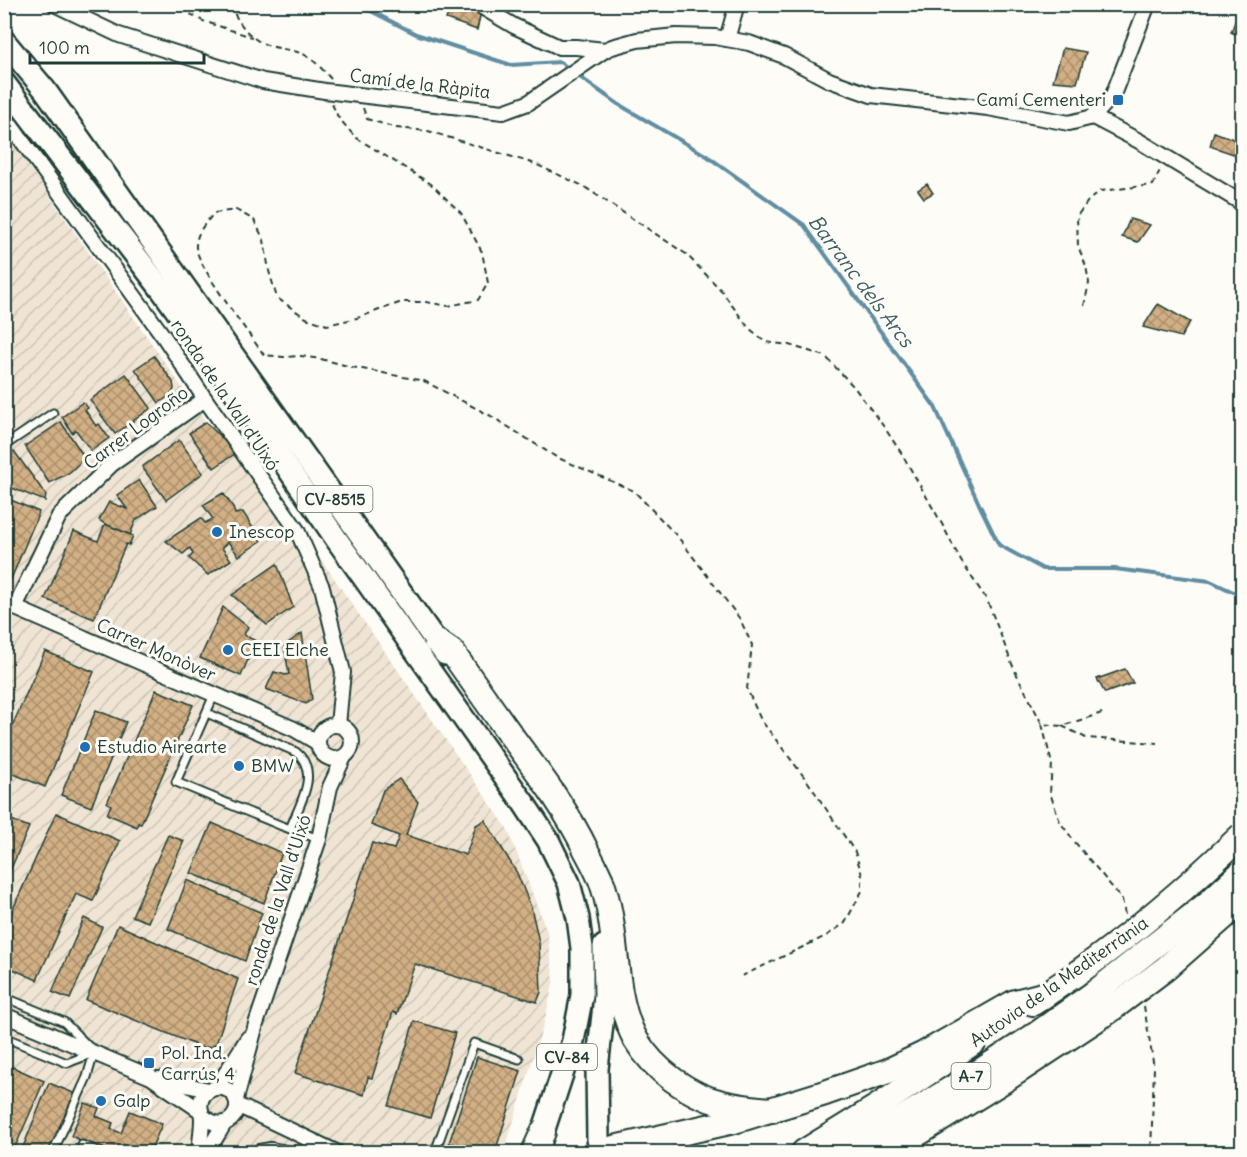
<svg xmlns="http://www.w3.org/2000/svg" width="1247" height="1157" viewBox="0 0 1247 1157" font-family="Delius,sans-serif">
	<defs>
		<pattern id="industrial-furrows" width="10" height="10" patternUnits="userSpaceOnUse" patternTransform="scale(1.5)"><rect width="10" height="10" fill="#f0e5d4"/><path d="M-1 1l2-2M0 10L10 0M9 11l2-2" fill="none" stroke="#cdc5b7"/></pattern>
		<pattern id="building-cross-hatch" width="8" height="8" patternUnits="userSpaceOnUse" patternTransform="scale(1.5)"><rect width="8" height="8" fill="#d2af84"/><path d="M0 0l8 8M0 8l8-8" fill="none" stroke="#aa906d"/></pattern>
	</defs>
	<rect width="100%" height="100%" fill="#fdfcf7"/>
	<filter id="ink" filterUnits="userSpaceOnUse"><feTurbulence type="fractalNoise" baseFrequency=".0167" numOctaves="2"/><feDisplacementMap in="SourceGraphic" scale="12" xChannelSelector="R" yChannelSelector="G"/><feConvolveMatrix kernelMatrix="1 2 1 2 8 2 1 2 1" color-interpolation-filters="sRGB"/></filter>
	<g filter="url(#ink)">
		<polygon fill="url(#industrial-furrows)" points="4,130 206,422 224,447 236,453 320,558 507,828 547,931 554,980 544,1023 504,1152 5,1152"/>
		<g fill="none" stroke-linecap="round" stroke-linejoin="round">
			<g stroke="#608da1" stroke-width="4">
				<polyline points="357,4 416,34 511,65 560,62 571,70"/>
				<polyline points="577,75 618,104 707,156 804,225 935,407 979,504 999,545 1043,569 1115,569 1210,581 1242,596"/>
			</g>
		</g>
		<g fill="url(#building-cross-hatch)" stroke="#1f3d34" stroke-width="1.5">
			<polygon points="452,4 459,4 481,12 477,30 446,19"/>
			<polygon points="1236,19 1242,22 1242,37 1231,32"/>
			<polygon points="1063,48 1086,52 1077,83 1053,81"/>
			<polygon points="1214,132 1242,142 1242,157 1210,146"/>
			<polygon points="927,184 933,193 924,198 918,190"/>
			<polygon points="1130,219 1150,225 1138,242 1122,237"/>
			<polygon points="1158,304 1190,322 1181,337 1143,327"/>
			<polygon points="4,355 12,365 8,367 11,373 4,377"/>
			<polygon points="154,356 173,382 174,389 172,394 159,403 135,369"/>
			<polygon points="126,374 151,408 115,434 90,400"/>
			<polygon points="83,402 88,408 85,410 96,426 99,424 109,438 91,451 76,430 72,433 62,417"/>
			<polygon points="61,422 85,458 69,473 49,483 25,446"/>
			<polygon points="206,422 236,453 214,468 189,433"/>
			<polygon points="179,440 203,473 166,500 142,467"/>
			<polygon points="14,451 46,495 45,501 4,485 4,458"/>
			<polygon points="139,480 157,506 136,520 130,535 105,524 99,520 109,502 127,509 117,495"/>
			<polygon points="223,493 233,507 235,514 243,512 261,541 239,556 228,542 222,548 231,560 208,575 189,558 193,554 190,548 183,554 166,541 201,518 205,523 213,519 203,505"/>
			<polygon points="4,497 39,512 9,584 4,582"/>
			<polygon points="105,524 133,536 129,545 126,544 94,619 45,599 74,531 98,541"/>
			<polygon points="277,564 293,607 267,625 232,595"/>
			<polygon points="223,607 248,627 244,635 256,641 241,676 200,658"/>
			<polygon points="302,633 312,699 306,704 266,689 274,672 286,675 289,674 284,646"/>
			<polygon points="45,651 94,672 45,787 4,770 4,745"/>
			<polygon points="1125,669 1133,683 1105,693 1097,679"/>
			<polygon points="156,690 193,705 141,824 138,823 137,827 107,814 111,805 107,803"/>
			<polygon points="96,710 126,722 91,807 61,795"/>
			<polygon points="399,779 418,802 406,835 466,855 476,825 485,820 517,873 531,907 539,942 541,992 537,1002 415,964 397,1014 393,1012 372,1078 368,1077 364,1095 295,1073 372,843 394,849 399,836 371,825 383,790"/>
			<polygon points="56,813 120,841 93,901 76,894 37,980 4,965 4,929"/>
			<polygon points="4,817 29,827 4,885"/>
			<polygon points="212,823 282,853 264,903 191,873"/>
			<polygon points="168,835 184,841 148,922 132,916"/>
			<polygon points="187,880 262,913 245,961 168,929"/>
			<polygon points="84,918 102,927 70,999 52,992"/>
			<polygon points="118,925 238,979 216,1044 210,1047 203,1048 86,1000"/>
			<polygon points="414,1021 455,1033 430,1118 389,1106"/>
			<polygon points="477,1057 521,1071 495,1152 478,1152 449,1143"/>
			<polygon points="8,1065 44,1081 13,1152 4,1151 4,1074"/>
			<polygon points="49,1083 76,1094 51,1152 21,1152"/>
			<polygon points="85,1103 99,1108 96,1116 113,1123 111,1129 121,1133 130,1111 162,1124 150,1152 109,1152 71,1136"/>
		</g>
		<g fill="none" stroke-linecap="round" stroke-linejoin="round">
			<g stroke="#1f3d34" stroke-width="11">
				<g id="service">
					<polyline points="4,446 53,413"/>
					<polyline points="214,695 176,782 282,826 319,839"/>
					<path d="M 207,713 L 296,752 C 321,772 299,805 290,829"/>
					<polyline points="4,997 64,1022 88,1046"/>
					<polyline points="4,1037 67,1063 91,1054"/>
					<polyline points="82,1145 100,1152"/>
					<polyline points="53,1152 87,1077 94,1053"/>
					<polyline points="435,1152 474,1043 519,1059"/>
				</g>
			</g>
			<g stroke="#1f3d34" stroke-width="18">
				<g id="minor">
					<polyline points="54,4 119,35 263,81 325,91 503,112 528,103 605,50 612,47 637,40 676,36 715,37 749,43 784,56 829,80 871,95 988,108 1069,123 1093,117 1139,141 1242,203"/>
					<polyline points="477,4 514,26 559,47 576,47 605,50"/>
					<polyline points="727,39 737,4"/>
					<polyline points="4,116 164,337 205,399 297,530 322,587 343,672 338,725"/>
					<polyline points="1093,117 1113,95 1148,4"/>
					<polyline points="4,603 294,729 318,743"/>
					<polyline points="15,607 59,516 112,464 205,399"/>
					<circle cx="335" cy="742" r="17"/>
					<polyline points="4,1015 151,1077 201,1111"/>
					<polyline points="159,1079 209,1090"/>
					<polyline points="217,1087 248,1038"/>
					<polyline points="236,1099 256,1024 319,839 330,787 344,757"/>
					<polyline points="237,1105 336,1152"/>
					<path d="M 199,1152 C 200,1142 202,1130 202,1119 C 202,1113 199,1107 201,1101 C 202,1096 206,1092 210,1090 C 216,1087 222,1087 228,1090 C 250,1103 229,1139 203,1116"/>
					<polyline points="207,1152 224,1124"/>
					<polyline points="259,1152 271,1150 282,1152"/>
				</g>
			</g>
			<g stroke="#1f3d34" stroke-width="26">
				<g id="primary">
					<polyline points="4,41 45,90 445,654"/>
					<polyline points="4,83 162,290 250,413 337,540 523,802 548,840 569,883 578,918 582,948 582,995 573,1041 543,1132 539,1149"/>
					<polyline points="601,1152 598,1139 597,1069 605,996 604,946"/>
				</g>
			</g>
			<g stroke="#1f3d34" stroke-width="28">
				<g id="motorway">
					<path d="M 436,641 L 452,652 C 473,682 494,712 515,741 C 541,776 568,812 587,852 C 592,861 597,871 601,880 C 614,916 614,955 620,992 C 623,1008 628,1026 636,1040 C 654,1070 688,1095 722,1103 C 738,1107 755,1109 772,1110"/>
					<polyline points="1033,1003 1076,974"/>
					<polyline points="534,1152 543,1132"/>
					<polyline points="604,1152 614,1148 734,1121 825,1093 888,1071 924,1054 1015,1002 1046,994"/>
					<polyline points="804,1152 880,1105 974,1042"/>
					<polyline points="847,1152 982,1070 1037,1034 1093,994"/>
					<polyline points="888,1152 1006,1079 1109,1011"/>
				</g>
			</g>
			<g stroke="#1f3d34" stroke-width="2" stroke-dasharray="6 4.5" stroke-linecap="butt">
				<polyline points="172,4 203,21 252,37"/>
				<path d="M 230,4 C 237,21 249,39 267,45 C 278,49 291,49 303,54 C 315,60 323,70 331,79"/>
				<path d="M 332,104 L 338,117 L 355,137 L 431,184 L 461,213 L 482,252 L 488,283 L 478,300 L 448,306 L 426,302 L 402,302 L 357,318 L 327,325 L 306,318 L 277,298 L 269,271 L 264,240 L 254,220 L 236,210 L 214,213 C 206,223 197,231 196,245 C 194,263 251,336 264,355 L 283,357 L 301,356 L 321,359 L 352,367 L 424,381 L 491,416 L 556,457 L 634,491 L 678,537 L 740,619 L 752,645 L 747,689 L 761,720 L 808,782 L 855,852 L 862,875 L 862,891 L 845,923 L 826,936 L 742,976"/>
				<polyline points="363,108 367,119 396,128 428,131 535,164 583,186 686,254 720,289 748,327 765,342 789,345 825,356 854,387 884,427 902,454 942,524 961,561 987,600 1014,669 1042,724 1062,726 1105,712"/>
				<polyline points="1084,306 1089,283 1086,266 1078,246 1077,216 1088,201 1100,191 1153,185 1161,168"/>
				<polyline points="1042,724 1052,764 1050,793 1060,822 1074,841 1122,899 1125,915"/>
				<polyline points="1062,726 1086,738 1157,743"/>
				<polyline points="1144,1006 1154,1068 1151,1152"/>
			</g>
			<use href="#service" stroke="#fdfcf7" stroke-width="7"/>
			<use href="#minor" stroke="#fdfcf7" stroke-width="14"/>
			<use href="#primary" stroke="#fdfcf7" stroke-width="21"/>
			<use href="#motorway" stroke="#fdfcf7" stroke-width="24"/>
			<g stroke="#1f3d34" stroke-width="28" stroke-linecap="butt">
				<g id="motorway-bridge">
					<path d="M 1076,974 C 1135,932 1190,885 1242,835"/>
					<polyline points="1093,994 1206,905 1242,872"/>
					<polyline points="1109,1011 1166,968 1242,901"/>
				</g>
			</g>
			<use href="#motorway-bridge" stroke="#fdfcf7" stroke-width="24"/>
		</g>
	</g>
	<g fill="#1f6fb2" stroke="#fdfcf7" stroke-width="2">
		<rect x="1112" y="94" width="12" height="12" rx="3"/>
		<circle cx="217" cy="532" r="6"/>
		<circle cx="228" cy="650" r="6"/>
		<circle cx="85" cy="747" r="6"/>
		<circle cx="239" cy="766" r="6"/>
		<rect x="143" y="1057" width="12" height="12" rx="3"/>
		<circle cx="101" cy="1101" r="6"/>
	</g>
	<g text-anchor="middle" stroke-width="6" stroke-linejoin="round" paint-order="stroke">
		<g fill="#fdfcf7" stroke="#62766e" stroke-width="1.5">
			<rect x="297.5" y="486" width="75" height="26" rx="4.5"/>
			<rect x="537" y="1044" width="60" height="26" rx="4.5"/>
			<rect x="951.5" y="1063" width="39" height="26" rx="4.5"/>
		</g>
		<g font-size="16" font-weight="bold" fill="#1f3d34">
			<text x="335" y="505">CV-8515</text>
			<text x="567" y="1063">CV-84</text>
			<text x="971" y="1082">A-7</text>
		</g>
		<g font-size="18" fill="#1f3d34" stroke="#fdfcf7">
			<text transform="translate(420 84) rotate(7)" y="6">Camí de la Ràpita</text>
			<text transform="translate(225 395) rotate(56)" y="6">ronda de la Vall d'Uixó</text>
			<text transform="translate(136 428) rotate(-37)" y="6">Carrer Logroño</text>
			<text transform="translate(156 650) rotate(24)" y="6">Carrer Monòver</text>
			<text transform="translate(278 900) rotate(-72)" y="6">ronda de la Vall d'Uixó</text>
			<text transform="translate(1059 982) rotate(-35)" y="6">Autovia de la Mediterrània</text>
		</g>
		<g font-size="18" fill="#1f3d34" stroke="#fdfcf7" text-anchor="start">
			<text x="1106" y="106" text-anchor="end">Camí Cementeri</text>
			<text x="229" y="538">Inescop</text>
			<text x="240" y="656">CEEI Elche</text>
			<text x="97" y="753">Estudio Airearte</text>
			<text x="251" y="772">BMW</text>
			<text x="161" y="1059">Pol. Ind.<tspan x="161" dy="21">Carrús, 4</tspan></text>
			<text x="113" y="1107">Galp</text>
		</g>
		<g font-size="20" font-style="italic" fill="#3a5e62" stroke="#fdfcf7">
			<text transform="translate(861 281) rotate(53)" y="7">Barranc dels Arcs</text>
		</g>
	</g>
	<rect width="1247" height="1157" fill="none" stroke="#fdfcf7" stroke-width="24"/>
	<rect x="12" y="12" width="1223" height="1133" fill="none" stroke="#1f3d34" stroke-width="2" filter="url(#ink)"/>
	<path d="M30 54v9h174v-9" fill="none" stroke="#1f3d34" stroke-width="3"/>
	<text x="39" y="54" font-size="18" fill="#1f3d34" stroke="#fdfcf7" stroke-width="4.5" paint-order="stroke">100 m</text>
</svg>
